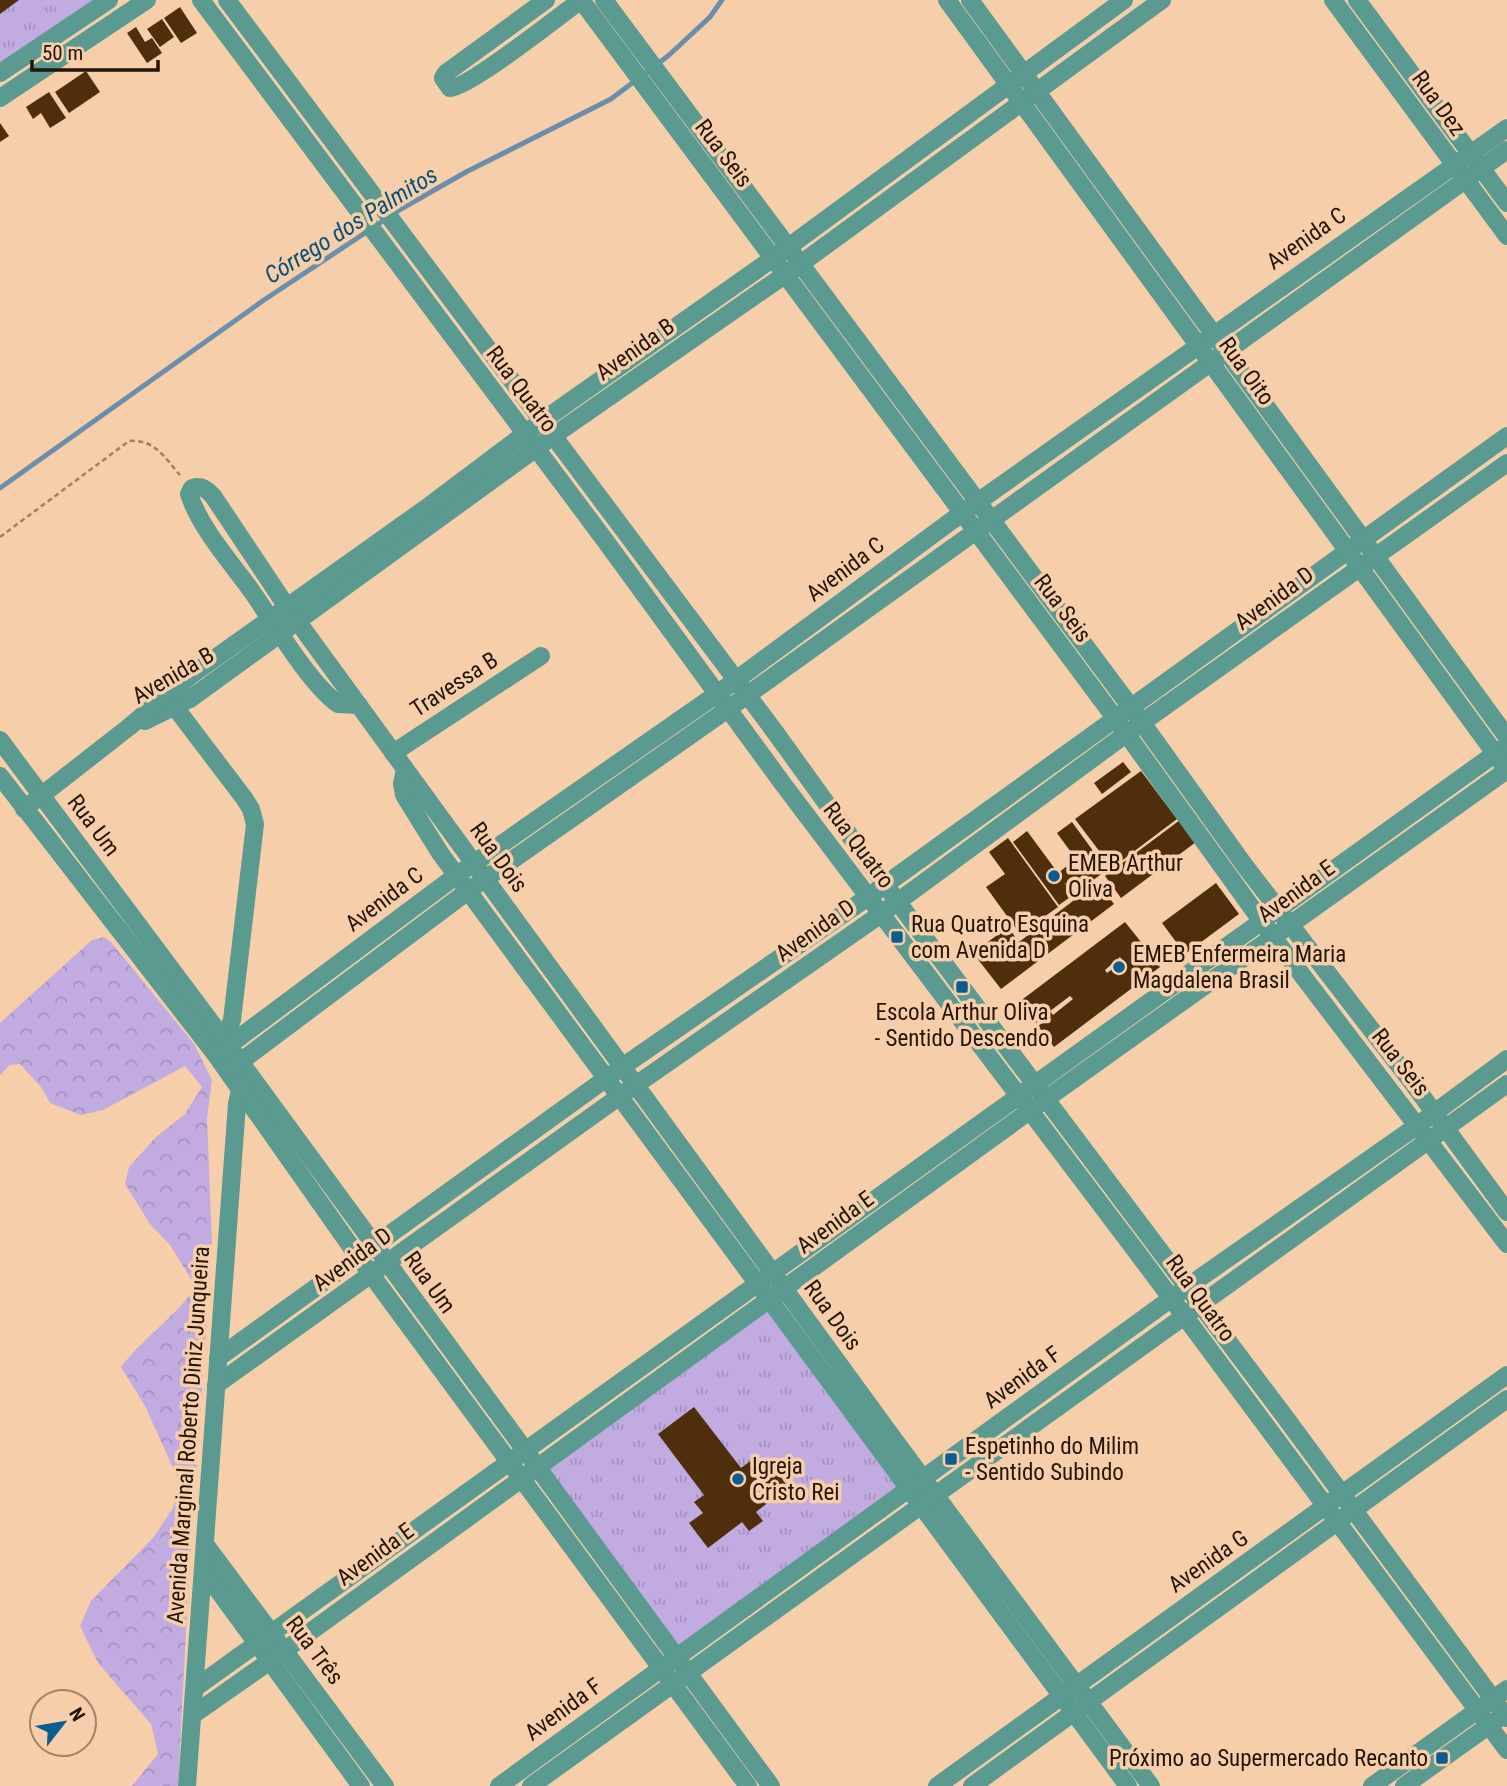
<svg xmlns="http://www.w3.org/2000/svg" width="1507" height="1786" viewBox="0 0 1507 1786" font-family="'Roboto Condensed',sans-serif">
	<defs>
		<pattern id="grass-tufts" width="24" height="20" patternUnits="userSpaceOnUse" patternTransform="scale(1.75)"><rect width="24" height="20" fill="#c1abe0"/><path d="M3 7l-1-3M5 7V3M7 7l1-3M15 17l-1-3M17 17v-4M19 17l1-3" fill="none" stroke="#a692bf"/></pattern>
		<pattern id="forest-crowns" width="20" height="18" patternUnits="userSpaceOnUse" patternTransform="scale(1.75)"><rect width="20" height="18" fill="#c1abe0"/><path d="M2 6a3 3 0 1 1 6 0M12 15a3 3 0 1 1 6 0" fill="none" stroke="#a692bf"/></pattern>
	</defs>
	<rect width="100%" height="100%" fill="#f7ceaa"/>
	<g fill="url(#grass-tufts)">
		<polygon points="0,0 99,0 0,66"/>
		<polygon points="770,1300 910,1489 676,1657 537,1468"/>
	</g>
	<path fill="url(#forest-crowns)" d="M 104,937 L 111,942 L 194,1044 L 212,1080 L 207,1119 L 212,1244 L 188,1593 L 178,1786 L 132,1786 L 158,1754 L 151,1724 L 98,1663 L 80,1626 L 91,1601 L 153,1538 L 173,1508 L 180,1483 L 145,1406 L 121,1367 C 144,1337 175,1317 196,1287 L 170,1245 L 150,1224 L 125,1184 L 129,1167 L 156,1137 L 185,1114 L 202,1087 L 185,1066 L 103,1110 L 81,1115 L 50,1103 L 41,1087 L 20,1064 L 10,1065 L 0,1075 L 0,1023 L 92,940 Z"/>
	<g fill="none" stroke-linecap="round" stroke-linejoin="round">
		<polyline stroke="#6a8eab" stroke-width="5" points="0,488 264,300 401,209 466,172 611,99 668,56 710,17 722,0"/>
	</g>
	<g fill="#4e2e0b" fill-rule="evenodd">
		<polygon points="0,0 19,0 0,14"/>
		<polygon points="180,7 197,33 181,43 164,18"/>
		<polygon points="162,19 174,37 160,47 147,29"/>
		<polygon points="136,27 145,42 152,38 162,53 147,63 127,33"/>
		<polygon points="86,71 100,92 69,113 55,92"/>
		<polygon points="49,92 66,118 50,128 41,113 33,119 26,107"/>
		<polygon points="0,123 9,136 0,142"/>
		<polygon points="1123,762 1131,772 1102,794 1094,783"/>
		<polygon points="1141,771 1177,819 1112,868 1075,819"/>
		<polygon points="1180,820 1196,842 1121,898 1105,876"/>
		<polygon points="1072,822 1107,870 1074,894 1063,881 1073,895 1059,905 1013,842 1027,831 1058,873 1076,859 1057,833"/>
		<polygon points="1008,838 1058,907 1020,934 986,887 1005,874 989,852"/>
		<polygon points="1098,882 1114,904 1001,989 973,953 1008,927 1019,942"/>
		<polygon points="1216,883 1239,914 1185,954 1162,923"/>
		<path d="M 1125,922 L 1141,942 L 1133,949 L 1136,952 L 1144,946 L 1160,967 L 1054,1047 L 1038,1026 L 1044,1022 L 1041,1019 L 1036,1023 L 1019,1002 ZM 1120,957 L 1123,961 L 1107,973 L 1105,970 ZM 1070,996 L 1073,999 L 1053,1015 L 1050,1011 Z"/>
		<polygon points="694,1407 741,1468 752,1460 762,1472 772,1465 788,1487 756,1512 763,1521 749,1531 742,1522 708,1548 689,1523 703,1513 694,1502 704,1495 658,1434"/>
	</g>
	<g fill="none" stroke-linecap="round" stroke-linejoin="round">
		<path stroke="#9e8066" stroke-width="2.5" stroke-dasharray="5 3.5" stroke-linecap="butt" d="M 0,537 L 129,441 C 155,439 164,457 180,475"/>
		<g stroke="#5a9a90" stroke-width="18">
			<polyline points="201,0 604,539 783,784 1142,1259 1507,1750"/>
			<polyline points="227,0 775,732 897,901 1288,1421 1507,1718"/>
			<path d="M 546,0 L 446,73 L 443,78 L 450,88 C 467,89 561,15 581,0"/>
			<polyline points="581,0 1115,718 1273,937 1507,1244"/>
			<polyline points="604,0 1130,706 1245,866 1411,1081 1507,1212"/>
			<polyline points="970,0 1507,737"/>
			<polyline points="1333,0 1507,236"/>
			<polyline points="1357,0 1507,203"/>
			<polyline points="0,73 109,0"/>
			<polyline points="0,98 147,0"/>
			<polyline points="168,698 244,798 251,809 255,824 232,1020 224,1040 217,1045"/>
			<path d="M 359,705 L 338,704 C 309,683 275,625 253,593 C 231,562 201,530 189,494 L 192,488 C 202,485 206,489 213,496 L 287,607 L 298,622 L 893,1438 L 1151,1786"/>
			<polyline points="145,721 190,699 553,436 799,265 1162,0"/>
			<polyline points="0,740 228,1045 771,1786"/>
			<polyline points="393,753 541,656"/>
			<polyline points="405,769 402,784 404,795 440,853 1128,1786"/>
			<polyline points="0,776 216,1055 359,1258 748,1786"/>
			<polyline points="24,809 129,727 190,676 429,506 542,421 772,259 1124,0"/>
			<polyline points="216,1055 457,875 717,694 962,513 1507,128"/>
			<polyline points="228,1071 468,891 728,709 1507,150"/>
			<polyline points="218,1358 622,1067 868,897 1507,436"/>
			<polyline points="216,1385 620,1096 881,914 1126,734 1507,463"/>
			<polyline points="205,1544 385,1786"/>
			<polyline points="204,1571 361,1786"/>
			<polyline points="195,1688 1507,745"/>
			<polyline points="193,1715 270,1661 1046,1099 1507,770 947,0"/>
			<polyline points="187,1786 237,1104 241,1085"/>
			<polyline points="499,1786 1187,1287 1418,1125 1507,1059"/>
			<polyline points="531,1786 1507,1084"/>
			<polyline points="937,1786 1507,1375"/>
			<polyline points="972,1786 1507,1399"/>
			<polyline points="1372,1786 1507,1689"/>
			<polyline points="1404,1786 1498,1719"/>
		</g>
	</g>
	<g fill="#0b5d90" stroke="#f7ceaa" stroke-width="2.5">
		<circle cx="1054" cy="876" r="7"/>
		<rect x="890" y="930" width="14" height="14" rx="3.5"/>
		<circle cx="1119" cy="967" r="7"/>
		<rect x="955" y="980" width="14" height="14" rx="3.5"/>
		<rect x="944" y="1452" width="14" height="14" rx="3.5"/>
		<circle cx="738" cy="1479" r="7"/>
		<rect x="1435" y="1751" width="14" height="14" rx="3.5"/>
	</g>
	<g text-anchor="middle" stroke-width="7" stroke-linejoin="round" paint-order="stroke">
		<g font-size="23" fill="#231507" stroke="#f7ceaa">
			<text transform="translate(1439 103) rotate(54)" y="8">Rua Dez</text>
			<text transform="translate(724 153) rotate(53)" y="8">Rua Seis</text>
			<text transform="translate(1306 238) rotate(-35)" y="8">Avenida C</text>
			<text transform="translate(635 349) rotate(-35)" y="8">Avenida B</text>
			<text transform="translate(1247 371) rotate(54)" y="8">Rua Oito</text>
			<text transform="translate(522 389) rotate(53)" y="8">Rua Quatro</text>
			<text transform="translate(845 569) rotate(-37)" y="8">Avenida C</text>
			<text transform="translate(1274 598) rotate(-36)" y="8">Avenida D</text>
			<text transform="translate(1063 608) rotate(53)" y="8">Rua Seis</text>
			<text transform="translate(173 675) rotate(-30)" y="8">Avenida B</text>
			<text transform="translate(454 684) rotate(-33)" y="8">Travessa B</text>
			<text transform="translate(94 825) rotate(53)" y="8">Rua Um</text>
			<text transform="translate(859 845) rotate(53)" y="8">Rua Quatro</text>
			<text transform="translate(499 857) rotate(54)" y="8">Rua Dois</text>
			<text transform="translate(1296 891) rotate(-36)" y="8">Avenida E</text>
			<text transform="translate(384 899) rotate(-37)" y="8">Avenida C</text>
			<text transform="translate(815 930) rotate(-35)" y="8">Avenida D</text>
			<text transform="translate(1401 1062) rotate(52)" y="8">Rua Seis</text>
			<text transform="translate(835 1222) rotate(-36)" y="8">Avenida E</text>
			<text transform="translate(352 1259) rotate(-36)" y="8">Avenida D</text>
			<text transform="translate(430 1282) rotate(54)" y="8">Rua Um</text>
			<text transform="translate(1201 1298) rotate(54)" y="8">Rua Quatro</text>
			<text transform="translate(833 1315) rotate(54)" y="8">Rua Dois</text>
			<text transform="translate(1022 1377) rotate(-36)" y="8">Avenida F</text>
			<text transform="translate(188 1435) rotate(-86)" y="8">Avenida Marginal Roberto Diniz Junqueira</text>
			<text transform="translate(375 1554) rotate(-36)" y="8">Avenida E</text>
			<text transform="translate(1208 1561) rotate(-35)" y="8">Avenida G</text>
			<text transform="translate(315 1650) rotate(53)" y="8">Rua Três</text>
			<text transform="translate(563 1709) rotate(-36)" y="8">Avenida F</text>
		</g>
		<g font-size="23" fill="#231507" stroke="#f7ceaa" text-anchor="start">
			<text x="1068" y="871">EMEB Arthur<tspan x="1068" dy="26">Oliva</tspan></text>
			<text x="911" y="932">Rua Quatro Esquina<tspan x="911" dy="26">com Avenida D</tspan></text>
			<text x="1133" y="962">EMEB Enfermeira Maria<tspan x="1133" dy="26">Magdalena Brasil</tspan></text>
			<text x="962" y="1020" text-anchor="middle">Escola Arthur Oliva<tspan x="962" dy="26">- Sentido Descendo</tspan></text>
			<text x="965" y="1454">Espetinho do Milim<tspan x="965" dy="26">- Sentido Subindo</tspan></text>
			<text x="752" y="1474">Igreja<tspan x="752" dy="26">Cristo Rei</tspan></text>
			<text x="1428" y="1766" text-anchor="end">Próximo ao Supermercado Recanto</text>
		</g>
		<g font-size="24" font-style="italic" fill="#09507b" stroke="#f7ceaa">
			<text transform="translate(351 225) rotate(-32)" y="8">Córrego dos Palmitos</text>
		</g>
	</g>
	<g transform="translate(63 1723) rotate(59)"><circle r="33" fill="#f7ceaa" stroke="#a28469" stroke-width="2"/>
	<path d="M0-5L12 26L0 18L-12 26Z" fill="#0b5d90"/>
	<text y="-10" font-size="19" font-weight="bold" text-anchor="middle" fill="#231507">N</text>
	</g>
	<path d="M32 60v10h126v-10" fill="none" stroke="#231507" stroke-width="3.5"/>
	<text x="42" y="60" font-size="21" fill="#231507" stroke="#f7ceaa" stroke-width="5" paint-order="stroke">50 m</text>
</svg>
